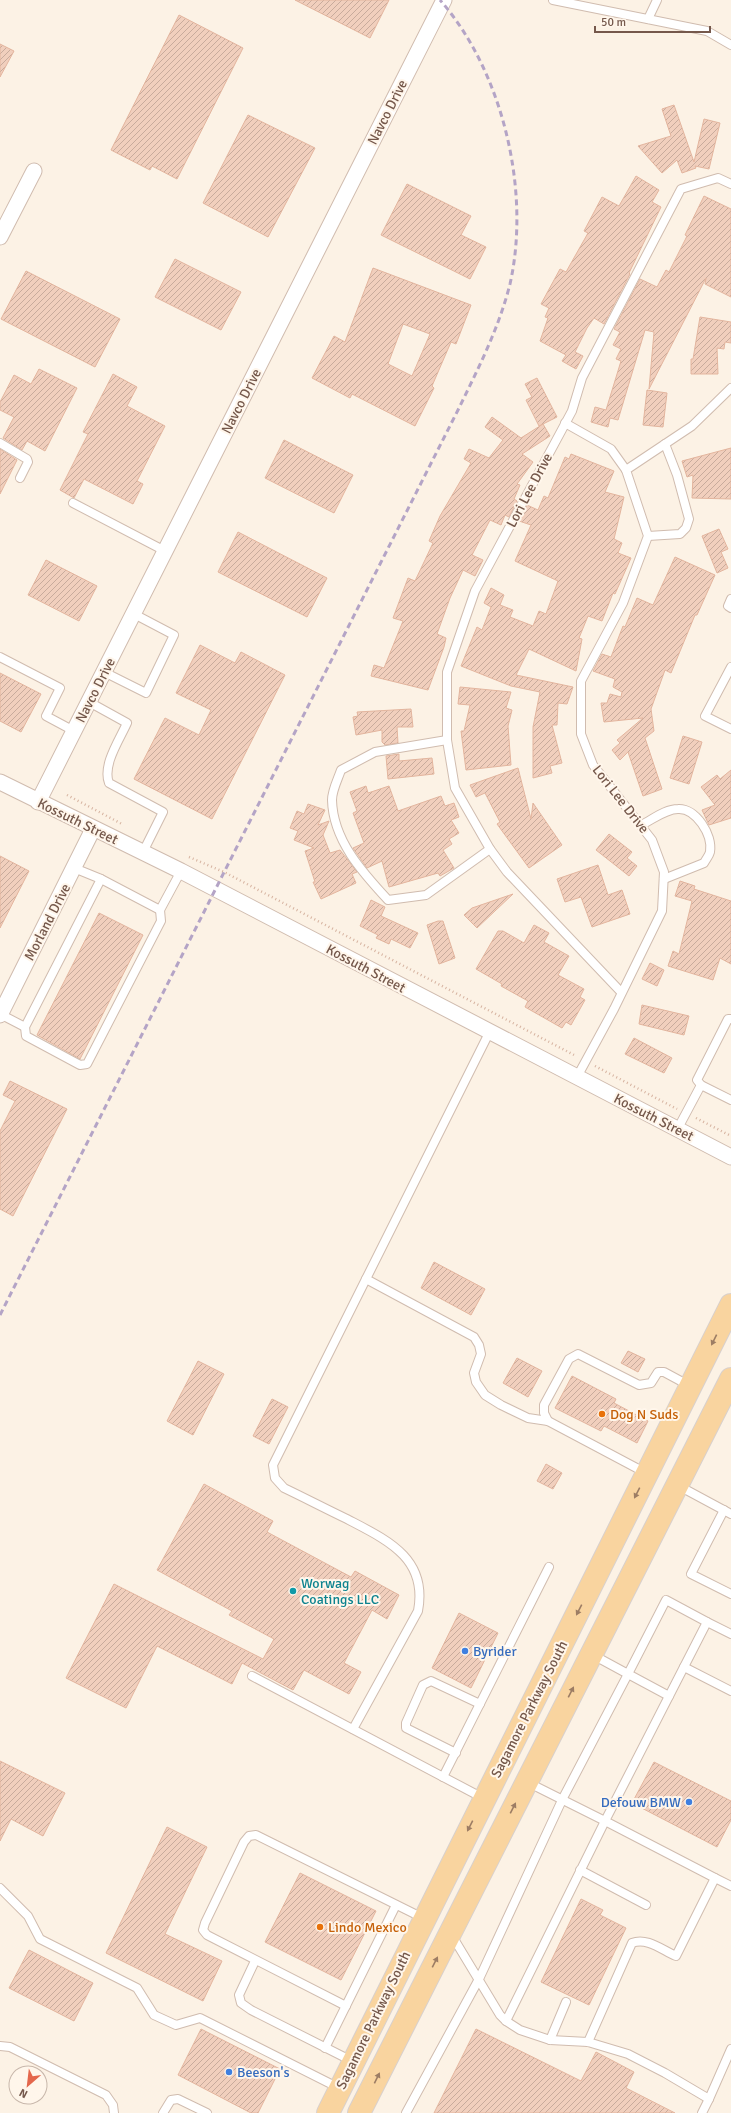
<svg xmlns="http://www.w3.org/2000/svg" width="731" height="2113" viewBox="0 0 731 2113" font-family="Signika,sans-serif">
	<defs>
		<pattern id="building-hatch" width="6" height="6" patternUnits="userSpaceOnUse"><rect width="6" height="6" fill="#f1cfbd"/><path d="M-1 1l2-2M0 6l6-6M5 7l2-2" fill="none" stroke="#c8ab9c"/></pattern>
	</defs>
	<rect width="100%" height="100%" fill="#fcf2e5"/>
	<g fill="url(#building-hatch)" stroke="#e3b59e" fill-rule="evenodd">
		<polygon points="295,0 389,0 370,38"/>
		<polygon points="179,15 243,48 177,179 152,166 150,170 111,150"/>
		<polygon points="0,44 14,51 0,77"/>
		<polygon points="674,105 694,162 704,119 720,123 709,169 695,166 696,168 682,173 677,160 662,173 638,146 671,136 662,109"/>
		<polygon points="248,115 315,148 268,237 203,203"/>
		<polygon points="636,176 659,190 652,202 661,207 629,273 630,274 604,324 594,318 587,328 575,352 583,356 576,369 562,361 566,355 540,341 548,318 545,317 549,308 541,304 560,269 566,272 588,233 584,231 602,197 619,206"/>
		<polygon points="407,184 471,216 461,235 486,247 470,279 381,235"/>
		<polygon points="704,196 731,209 731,297 705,284 706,278 649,389 654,332 645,330 618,420 610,418 608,427 591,422 595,407 606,410 621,361 616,359 621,349 613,345 620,332 614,329 640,279 657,287 666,270 669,272 687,236 685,235"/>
		<polygon points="175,259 241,292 221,330 155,297"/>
		<path d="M 373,268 L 471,305 L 456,344 L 451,342 L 432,386 L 434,388 L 415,426 L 352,394 L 350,398 L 312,378 L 334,336 L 345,342 ZM 403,324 L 430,334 L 412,376 L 388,364 Z"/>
		<polygon points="26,271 120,319 95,367 1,319"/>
		<polygon points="700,317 731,322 731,343 725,342 724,349 717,348 718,374 691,374 691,359 693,359"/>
		<polygon points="39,369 77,388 45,451 27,441 22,450 3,438 14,417 0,410 0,402 14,375 31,384"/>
		<polygon points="113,374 137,387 127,406 165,426 137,481 143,484 133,504 84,479 74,498 60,490 88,434 83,432"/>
		<polygon points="537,378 557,417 539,426 526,400 532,397 525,384"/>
		<polygon points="647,390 667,393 663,427 643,425"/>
		<polygon points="492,417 521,438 543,424 550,436 522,454 533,462 517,484 520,485 514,499 517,501 509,517 505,515 501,525 490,520 472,555 483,560 475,576 463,570 450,598 437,634 446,638 444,647 428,690 371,676 374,665 384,668 403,621 393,618 408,578 415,581 433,543 429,541 440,516 471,463 464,459 469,449 489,458 503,440 485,427"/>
		<polygon points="284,440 353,475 334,513 265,478"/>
		<polygon points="731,448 731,499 692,498 693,475 687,477 682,461"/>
		<polygon points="0,449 17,460 0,494"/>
		<polygon points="571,454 614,471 605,492 624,497 614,539 622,543 618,553 631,558 615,594 613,593 602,621 588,616 579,638 582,639 576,671 529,649 516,675 573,687 567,704 558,703 557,725 552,725 562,763 550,766 552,773 533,778 533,727 540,692 511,686 461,666 477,627 482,630 491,607 484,603 491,588 504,595 500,605 513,610 510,617 533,626 539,611 546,614 558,581 515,561 531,525 519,521 527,505 538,510 544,496 548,498 565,457 569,459"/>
		<polygon points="719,529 728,549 721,552 728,568 717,573 702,536"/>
		<polygon points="238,532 327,578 307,617 218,572"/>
		<polygon points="675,557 715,575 697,615 695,615 671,673 665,670 651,709 654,731 645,738 662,789 643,796 628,752 620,760 612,750 620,743 617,740 643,718 604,722 601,703 607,703 610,694 621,697 622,692 613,687 615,679 593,671 602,654 611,657 623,626 625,627 637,598 653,605"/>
		<polygon points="46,560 97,586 79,621 28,595"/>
		<polygon points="200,645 235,663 241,652 285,675 212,819 134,779 165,718 199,735 211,710 176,693"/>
		<polygon points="0,673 41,694 21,732 0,721"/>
		<polygon points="460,687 511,692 506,708 512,710 508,726 511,765 466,770 461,731 464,731 470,705 458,704"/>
		<polygon points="411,709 413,727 397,727 398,743 385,745 382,742 382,730 356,735 353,717 358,716 357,712"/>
		<polygon points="683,736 702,742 689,784 670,778"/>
		<polygon points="399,754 399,761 432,758 434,774 388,779 386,756"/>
		<polygon points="518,768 531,819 533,803 562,845 529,868 497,824 500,822 485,793 476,797 470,785"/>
		<polygon points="731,770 731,818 709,825 702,810 715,805 701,787 717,775 720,779"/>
		<polygon points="366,786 368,793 389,786 398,811 441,796 445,806 454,803 459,817 451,820 459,833 449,839 452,844 443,850 454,868 440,876 438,873 389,887 382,861 367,868 353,848 364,843 353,813 357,811 350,792"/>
		<polygon points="308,804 325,810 318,825 329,821 323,835 330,853 340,850 357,872 352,874 356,883 321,899 313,882 315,882 305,851 314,848 294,840 298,831 290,828 297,811 304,814"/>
		<polygon points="609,834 632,852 627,858 637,866 629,876 596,850"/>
		<polygon points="0,856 29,871 0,928"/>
		<polygon points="598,865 608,895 622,890 630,914 592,927 581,897 565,902 557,879"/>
		<polygon points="680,881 695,886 694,889 731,901 731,964 720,958 713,980 668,966 673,951 679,954 692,901 675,896"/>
		<polygon points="513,894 477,928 464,915 472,908"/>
		<polygon points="371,900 385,907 381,916 418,933 410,948 391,939 389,944 376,938 378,935 360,926"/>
		<polygon points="99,913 143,935 80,1059 37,1035"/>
		<polygon points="438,921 443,921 455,958 439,964 427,925"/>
		<polygon points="534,925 549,933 544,942 569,956 558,975 584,989 580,997 585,1000 571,1025 566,1022 562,1028 525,1007 528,1001 501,986 502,984 476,969 498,931 503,931 524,943"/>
		<polygon points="650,963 664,970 657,986 642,979"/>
		<polygon points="642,1005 689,1016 684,1035 639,1024"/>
		<polygon points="634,1038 672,1058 664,1073 625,1054"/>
		<polygon points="10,1081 67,1109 13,1216 0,1209 0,1131 15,1101 3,1095"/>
		<polygon points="434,1262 485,1289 471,1315 421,1288"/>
		<polygon points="628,1351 645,1359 638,1372 621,1363"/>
		<polygon points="517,1358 542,1371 528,1397 503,1383"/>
		<polygon points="198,1361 224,1374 193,1435 167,1421"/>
		<polygon points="572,1376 616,1399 614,1403 648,1421 637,1443 604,1426 601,1431 555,1408"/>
		<polygon points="272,1399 288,1407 269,1444 253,1436"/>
		<polygon points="546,1464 562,1473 553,1489 537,1481"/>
		<polygon points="204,1484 273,1521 267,1532 351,1577 355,1571 399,1595 387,1619 372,1610 344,1663 361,1672 349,1694 304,1670 293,1690 242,1663 232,1684 157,1646 126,1708 66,1678 114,1584 263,1659 274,1639 229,1615 232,1611 157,1570"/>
		<polygon points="459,1613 498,1633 471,1688 432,1668"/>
		<polygon points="0,1761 65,1793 43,1836 11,1819 0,1841"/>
		<polygon points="654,1762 731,1801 731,1820 717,1847 632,1803"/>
		<polygon points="167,1827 207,1847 165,1934 222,1961 203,2001 106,1953"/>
		<polygon points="300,1873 376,1911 341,1980 265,1942"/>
		<polygon points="581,1899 603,1910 600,1915 626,1928 589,2005 541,1982"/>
		<polygon points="29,1950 93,1983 74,2021 9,1988"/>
		<polygon points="201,2029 280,2069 258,2113 251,2113 178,2075"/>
		<polygon points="476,2029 581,2081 596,2052 634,2072 626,2088 675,2113 434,2113"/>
	</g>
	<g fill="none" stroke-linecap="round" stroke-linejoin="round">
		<g stroke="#d0bcaf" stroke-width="10">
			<g id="lane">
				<polyline points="553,0 707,31 731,45"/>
				<polyline points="648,19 657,0"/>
				<polyline points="565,423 611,449 626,470"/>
				<polyline points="0,443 27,459 28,462 20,478"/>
				<polyline points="73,503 165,551"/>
				<polyline points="648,536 680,534 686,528 689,519 677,475 665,444"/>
				<polyline points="731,599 728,606 731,608"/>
				<polyline points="0,657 60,688 46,716 74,731"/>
				<polyline points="731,667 705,716 731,729"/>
				<polyline points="104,672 146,693 174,635 134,614"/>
				<path d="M 89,702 L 127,723 C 120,739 102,765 109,783 L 163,812 L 143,852"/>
				<path d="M 447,740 L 375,752 L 341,770 C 338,779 332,790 332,800 C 333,840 362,872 388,900 L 426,895 L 490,849"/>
				<path d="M 641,825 C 652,820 665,809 678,809 C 696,808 713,835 710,852 C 709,856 706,859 704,863 L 664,879"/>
				<polyline points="74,868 101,879 160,910 181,871"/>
				<polyline points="101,879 25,1027 26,1036 80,1065 87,1064 161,921 160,910"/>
				<polyline points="621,992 507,872 490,849 455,788 447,740 447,672 475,591 572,411 582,378 681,189 718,178 731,184"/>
				<polyline points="0,1014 25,1027"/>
				<polyline points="577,1077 614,1009 662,911 664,872 652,840 593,765 581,734 581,681 623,603 648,536 626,470 692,426 731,388"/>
				<polyline points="701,1085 697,1080 728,1019 731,1019"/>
				<polyline points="677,1130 701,1085 731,1100"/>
				<polyline points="366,1279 474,1337 479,1345 481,1354 474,1373 476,1382 485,1395 501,1405 528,1418 548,1421 646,1473"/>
				<polyline points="548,1421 544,1413 544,1405 569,1359 578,1354 639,1385 651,1383 658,1372 664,1372 690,1386"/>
				<polyline points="679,1486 731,1514"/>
				<polyline points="724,1510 691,1574 731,1594"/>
				<polyline points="707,1622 731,1634"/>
				<polyline points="593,1655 628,1674 666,1600 707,1622 605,1821 715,1878"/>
				<polyline points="684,1667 731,1691"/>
				<polyline points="252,1676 483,1798"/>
				<path d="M 353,1729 L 418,1611 C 428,1558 387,1540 347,1519 C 326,1509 305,1498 284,1488 L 275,1478 L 273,1465 L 489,1033"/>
				<polyline points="456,1753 406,1728 406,1723 423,1685 431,1681 480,1704"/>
				<polyline points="443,1777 549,1567"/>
				<polyline points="580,1870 646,1905"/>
				<polyline points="0,1888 28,1916 40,1939 137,1988 154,2015 176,2025 200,2018 339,2088"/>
				<polyline points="451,1934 500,2015 506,2021 520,2030 550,2040 588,2042 628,2054 665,2073 709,2099 731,2049"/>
				<polyline points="255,1961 239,1995 241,2003 251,2010 352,2061"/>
				<polyline points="346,2006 207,1935 203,1930 205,1923 244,1842 249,1836 256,1835 423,1918"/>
				<polyline points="506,2021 605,1821 527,1782"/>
				<polyline points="550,2040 566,2002"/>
				<path d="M 588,2042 L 632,1943 C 647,1937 662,1950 676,1956 L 715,1878 L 731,1886"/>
				<polyline points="0,2046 10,2047 106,2095 113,2105 114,2113"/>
				<polyline points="325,2048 396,1905"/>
				<polyline points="163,2113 171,2100 178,2099 207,2113"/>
				<polyline points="406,2113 479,1979 563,1798 628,1674 669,1696"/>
				<polyline points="702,2113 709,2099"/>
			</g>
		</g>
		<g stroke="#d0bcaf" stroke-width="17">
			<g id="street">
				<polyline points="0,237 34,171"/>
				<polyline points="0,782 181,871 731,1157"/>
				<polyline points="38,802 444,0"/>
				<polyline points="0,1015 93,829"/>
			</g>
		</g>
		<g stroke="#d8d0cd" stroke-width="24">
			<g id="primary">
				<polyline points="328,2113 731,1305"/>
				<polyline points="359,2113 731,1379"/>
			</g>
		</g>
		<g stroke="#d6b3a0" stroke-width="2.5" stroke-dasharray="1 3" stroke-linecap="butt">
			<polyline points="67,795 122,824"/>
			<polyline points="189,857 224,872 576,1056"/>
			<polyline points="595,1066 677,1109"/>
			<polyline points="696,1118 731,1136"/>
		</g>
		<use href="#lane" stroke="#fff" stroke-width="8"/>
		<use href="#street" stroke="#fff" stroke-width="15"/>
		<use href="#primary" stroke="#f9d49f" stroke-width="22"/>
		<path stroke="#b4a4c6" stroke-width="3" stroke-dasharray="6 4" stroke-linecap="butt" d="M 0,1315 L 458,410 C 478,369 499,328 510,284 C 531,191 503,72 440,0"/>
	</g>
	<defs><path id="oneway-solid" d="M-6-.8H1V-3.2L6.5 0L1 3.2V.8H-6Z"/></defs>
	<g fill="#9d7d64">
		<use href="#oneway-solid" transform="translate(714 1340) rotate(116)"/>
		<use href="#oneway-solid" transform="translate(637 1493) rotate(117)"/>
		<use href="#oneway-solid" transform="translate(579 1610) rotate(117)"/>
		<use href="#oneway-solid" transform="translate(571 1692) rotate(-63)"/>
		<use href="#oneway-solid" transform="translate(513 1808) rotate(-63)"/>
		<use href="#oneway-solid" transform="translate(470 1826) rotate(117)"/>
		<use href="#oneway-solid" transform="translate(435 1962) rotate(-63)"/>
		<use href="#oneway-solid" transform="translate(377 2078) rotate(-64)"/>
	</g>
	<g fill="#e8710a" stroke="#fff6eb" stroke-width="1.5">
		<circle cx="602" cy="1414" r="4"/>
		<circle cx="320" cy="1927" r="4"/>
	</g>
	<circle fill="#0f9aa8" stroke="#fff6eb" stroke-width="1.5" cx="293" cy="1591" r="4"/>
	<g fill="#3f7fe0" stroke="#fff6eb" stroke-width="1.5">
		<circle cx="465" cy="1651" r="4"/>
		<circle cx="689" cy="1802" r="4"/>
		<circle cx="229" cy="2072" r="4"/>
	</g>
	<g text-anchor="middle" stroke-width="4" stroke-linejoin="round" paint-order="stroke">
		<g font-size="14" fill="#75584b" stroke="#fff6eb">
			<text transform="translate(387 112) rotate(-63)" y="5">Navco Drive</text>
			<text transform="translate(241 401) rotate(-63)" y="5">Navco Drive</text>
			<text transform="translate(529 490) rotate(-62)" y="5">Lori Lee Drive</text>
			<text transform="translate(95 690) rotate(-63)" y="5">Navco Drive</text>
			<text transform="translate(621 799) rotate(52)" y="5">Lori Lee Drive</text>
			<text transform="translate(78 821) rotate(26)" y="5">Kossuth Street</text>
			<text transform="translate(47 922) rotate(-63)" y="5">Morland Drive</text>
			<text transform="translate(366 968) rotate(28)" y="5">Kossuth Street</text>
			<text transform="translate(654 1117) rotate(27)" y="5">Kossuth Street</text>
			<text transform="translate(529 1709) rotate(-63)" y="5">Sagamore Parkway South</text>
			<text transform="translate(373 2020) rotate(-64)" y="5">Sagamore Parkway South</text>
		</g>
		<g font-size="14" fill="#c56008" stroke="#fff6eb" text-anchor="start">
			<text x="610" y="1419">Dog N Suds</text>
			<text x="328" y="1932">Lindo Mexico</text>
		</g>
		<g font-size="14" fill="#0d838f" stroke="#fff6eb" text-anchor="start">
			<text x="301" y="1588">Worwag<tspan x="301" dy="16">Coatings LLC</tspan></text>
		</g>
		<g font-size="14" fill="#366cbe" stroke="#fff6eb" text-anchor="start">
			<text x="473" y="1656">Byrider</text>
			<text x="681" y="1807" text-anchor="end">Defouw BMW</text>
			<text x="237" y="2077">Beeson's</text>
		</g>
	</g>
	<g transform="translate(28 2085) rotate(208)"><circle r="19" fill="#fff6eb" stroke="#c8b7ab"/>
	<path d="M0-3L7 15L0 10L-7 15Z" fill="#e4674c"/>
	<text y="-6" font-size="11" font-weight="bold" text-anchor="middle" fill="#75584b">N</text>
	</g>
	<path d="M595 26v6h115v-6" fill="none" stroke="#75584b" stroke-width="2"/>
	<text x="601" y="26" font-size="12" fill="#75584b" stroke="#fff6eb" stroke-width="3" paint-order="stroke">50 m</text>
</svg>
